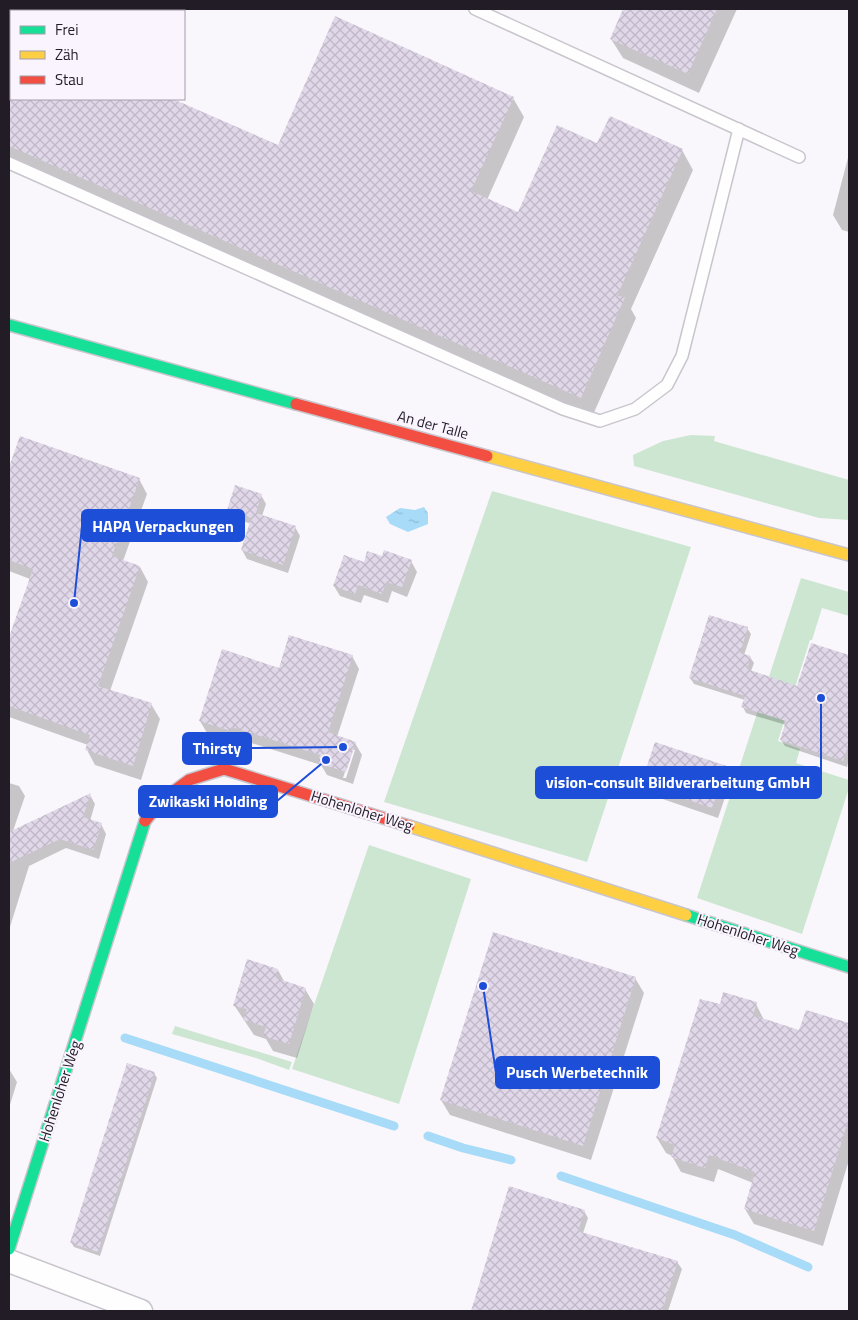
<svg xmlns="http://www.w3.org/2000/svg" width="858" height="1320" viewBox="0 0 858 1320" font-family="'Titillium Web',sans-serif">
	<defs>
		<pattern id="water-ripples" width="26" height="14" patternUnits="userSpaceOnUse" patternTransform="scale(1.25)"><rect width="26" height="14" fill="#a7dbf7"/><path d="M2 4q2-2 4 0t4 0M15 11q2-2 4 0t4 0" fill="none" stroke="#8fbbd4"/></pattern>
		<pattern id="building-cross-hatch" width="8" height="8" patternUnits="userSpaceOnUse" patternTransform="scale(1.25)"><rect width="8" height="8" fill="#e0d7e8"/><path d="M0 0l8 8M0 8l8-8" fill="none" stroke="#c0b8c7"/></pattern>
	</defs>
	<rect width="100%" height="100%" fill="#faf7fc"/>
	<g fill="#cde6d1">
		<polygon points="691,435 715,436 714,441 849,480 849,520 819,518 634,466 633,455 663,441"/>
		<polygon points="492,491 691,547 587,862 384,802"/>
		<polygon points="801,578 849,592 849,616 822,608 812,640 810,640 778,741 800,749 796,763 849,780 849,788 802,934 697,898"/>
		<polygon points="369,845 471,879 399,1104 292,1069"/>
		<polygon points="175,1026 292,1062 289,1070 256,1058 172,1034"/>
	</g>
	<polygon fill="url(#water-ripples)" points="424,507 428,513 428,524 408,532 390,524 386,517 400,508 415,510"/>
	<g fill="#0003" fill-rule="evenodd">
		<polygon points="9,9 34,9 33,11 11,11 11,99 170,99 278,146 513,98 524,117 487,200 518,214 598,145 682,150 693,170 631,309 636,318 592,417 9,160"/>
		<polygon points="625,9 737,9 699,93 623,58 611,39"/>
		<polygon points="849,154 849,232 842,230 833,215"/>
		<polygon points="21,437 139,479 147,494 123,561 140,567 148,582 110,691 151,704 160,719 141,780 95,765 87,750 88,745 9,717 9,640 30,579 9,571 9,471"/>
		<polygon points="261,495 266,504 262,516 295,527 300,536 288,573 247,559 242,550 251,524 234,518 229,510"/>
		<polygon points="383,558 411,561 417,572 407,597 392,591 388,603 364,595 361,603 340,596 334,586 364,563"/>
		<polygon points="747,628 751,634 744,655 750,657 754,663 751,671 798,688 812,644 849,656 849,759 847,767 785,746 781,740 786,725 746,713 743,707 745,700 694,684 690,678"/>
		<path d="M 352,656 L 359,669 L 337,737 L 355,743 L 362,755 L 353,784 L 327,775 L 321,765 L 239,739 L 238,743 L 207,733 L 200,721 L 280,669 ZM 352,750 L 355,750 L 346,778 L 343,778 Z"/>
		<polygon points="726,767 732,777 718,818 648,794 642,783"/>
		<polygon points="9,783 19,786 25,796 13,831 90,795 95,804 90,821 101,824 106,834 99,859 66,848 29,866 9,930"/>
		<polygon points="278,970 285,983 305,989 314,1004 297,1058 273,1051 266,1039 254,1035 234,1005"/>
		<polygon points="635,978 644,993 591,1160 450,1115 441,1100"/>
		<polygon points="756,1004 764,1020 800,1031 806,1011 849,1024 849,1160 823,1246 754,1224 745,1209 753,1183 718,1169 714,1182 681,1172 672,1156 666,1153 657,1138 720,1006"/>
		<polygon points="9,1069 17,1082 9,1108"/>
		<polygon points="154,1073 157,1078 100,1256 74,1247 71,1242"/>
		<polygon points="510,1188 584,1211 588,1218 583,1233 677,1262 682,1269 668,1311 472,1311"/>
	</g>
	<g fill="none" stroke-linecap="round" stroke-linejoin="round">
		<g stroke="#a7dbf7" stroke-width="9">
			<polyline points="125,1038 394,1126"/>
			<polyline points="428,1136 463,1148 511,1160"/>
			<polyline points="561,1176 735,1235 808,1267"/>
		</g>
	</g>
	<g fill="url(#building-cross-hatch)">
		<polygon points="623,9 717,9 688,74 610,39"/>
		<polygon points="335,16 514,97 471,191 518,212 557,125 597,143 610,116 683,149 617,296 625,297 581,398 9,146 9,99 173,99 278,145"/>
		<polygon points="20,436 140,478 112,556 140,566 98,686 152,703 133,766 85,750 90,735 9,706 9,637 33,569 9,560 9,467"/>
		<polygon points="235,485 262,494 256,513 296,526 283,565 241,550 251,518 227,510"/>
		<polygon points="384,550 412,560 402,587 386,582 382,594 358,585 355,594 333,586 344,555 364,562 367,551 382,556"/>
		<polygon points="709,615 748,627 740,653 751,656 747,669 797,686 811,643 849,655 849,743 843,761 780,740 786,721 741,707 745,696 689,678"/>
		<polygon points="289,635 353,655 328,732 356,742 346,772 318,763 320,755 232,727 231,731 199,721 222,649 279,668"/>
		<polygon points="655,742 727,766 712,808 641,784"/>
		<polygon points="91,793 83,817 102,823 93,850 60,839 9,863 9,832"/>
		<polygon points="493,932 636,977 583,1146 440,1100"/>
		<polygon points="247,959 278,969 276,978 306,988 289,1044 263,1036 266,1027 243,1020 247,1009 233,1006"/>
		<polygon points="723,992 757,1002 753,1015 799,1030 806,1010 849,1023 849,1118 814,1231 744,1209 755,1172 709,1155 705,1168 671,1157 675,1145 656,1138 700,999 720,1004"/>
		<polygon points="127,1063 155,1072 98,1252 70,1243"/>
		<polygon points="509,1186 585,1210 578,1231 678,1261 662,1311 471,1311"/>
	</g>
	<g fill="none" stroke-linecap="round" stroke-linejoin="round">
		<g stroke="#c8c5cc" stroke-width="14">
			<g id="lane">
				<polyline points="475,9 799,157"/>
				<polyline points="9,163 563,409 600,421 635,409 667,385 682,356 739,129"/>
			</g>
		</g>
		<g stroke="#c8c5cc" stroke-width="25">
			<polyline id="street" points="9,1261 141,1311"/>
		</g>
		<g stroke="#c8c5cc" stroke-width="14">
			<g id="fast">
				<polyline points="9,325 296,404"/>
				<polyline points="686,915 849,967"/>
				<polyline points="9,1249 145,821"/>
			</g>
		</g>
		<g stroke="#c8c5cc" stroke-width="14">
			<g id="slow">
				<polyline points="487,456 849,555"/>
				<polyline points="409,826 686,915"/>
			</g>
		</g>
		<g stroke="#c8c5cc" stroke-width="14">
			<g id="jam">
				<polyline points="296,404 487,456"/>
				<polyline points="145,821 162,800 189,780 224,769 409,826"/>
			</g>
		</g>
		<use href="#lane" stroke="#fefeff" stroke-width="11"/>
		<use href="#street" stroke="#fefeff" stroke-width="22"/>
		<use href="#fast" stroke="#16e098" stroke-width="11"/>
		<use href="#slow" stroke="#ffcf43" stroke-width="11"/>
		<use href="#jam" stroke="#f24e42" stroke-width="11"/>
	</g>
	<g text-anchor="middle" stroke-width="4" stroke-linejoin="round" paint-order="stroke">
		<g font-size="15" fill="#211c25" stroke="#faf4ff">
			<text transform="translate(433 425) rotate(15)" y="5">An der Talle</text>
			<text transform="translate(362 811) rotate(17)" y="5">Hohenloher Weg</text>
			<text transform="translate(748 935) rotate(18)" y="5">Hohenloher Weg</text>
			<text transform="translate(60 1091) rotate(-72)" y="5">Hohenloher Weg</text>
		</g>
	</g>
	<path fill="none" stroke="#1d4ed8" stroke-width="2" d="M74 603L82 526M343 747L251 748M821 698L821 783M326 760L277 801M483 986L496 1073"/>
	<g fill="#1d4ed8" stroke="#faf4ff" stroke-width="2">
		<circle cx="74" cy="603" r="5"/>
		<circle cx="343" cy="747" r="5"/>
		<circle cx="821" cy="698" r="5"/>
		<circle cx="326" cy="760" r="5"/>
		<circle cx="483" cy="986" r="5"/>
	</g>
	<g fill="#1d4ed8" stroke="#1d4ed8" stroke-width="2">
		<rect x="82" y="510" width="162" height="31" rx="5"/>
		<rect x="183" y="733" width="68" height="31" rx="5"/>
		<rect x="536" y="767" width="285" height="31" rx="5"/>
		<rect x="139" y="786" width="138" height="31" rx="5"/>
		<rect x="496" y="1057" width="163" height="31" rx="5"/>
	</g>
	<g font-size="16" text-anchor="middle" font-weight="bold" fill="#fff">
		<text x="163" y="532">HAPA Verpackungen</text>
		<text x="217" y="754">Thirsty</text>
		<text x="678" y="788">vision-consult Bildverarbeitung GmbH</text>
		<text x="208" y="807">Zwikaski Holding</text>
		<text x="577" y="1078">Pusch Werbetechnik</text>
	</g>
	<rect width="858" height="1320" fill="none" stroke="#211c25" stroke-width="20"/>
	<rect x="10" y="10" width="175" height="90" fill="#faf4ff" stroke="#a39ea8"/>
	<rect x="20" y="26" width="25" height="8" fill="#16e098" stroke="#a39ea8"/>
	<text x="55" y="35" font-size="15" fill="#211c25">Frei</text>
	<rect x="20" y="51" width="25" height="8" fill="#ffcf43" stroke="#a39ea8"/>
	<text x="55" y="60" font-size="15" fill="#211c25">Zäh</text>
	<rect x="20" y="76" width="25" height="8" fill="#f24e42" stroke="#a39ea8"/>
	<text x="55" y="85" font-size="15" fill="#211c25">Stau</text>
</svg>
